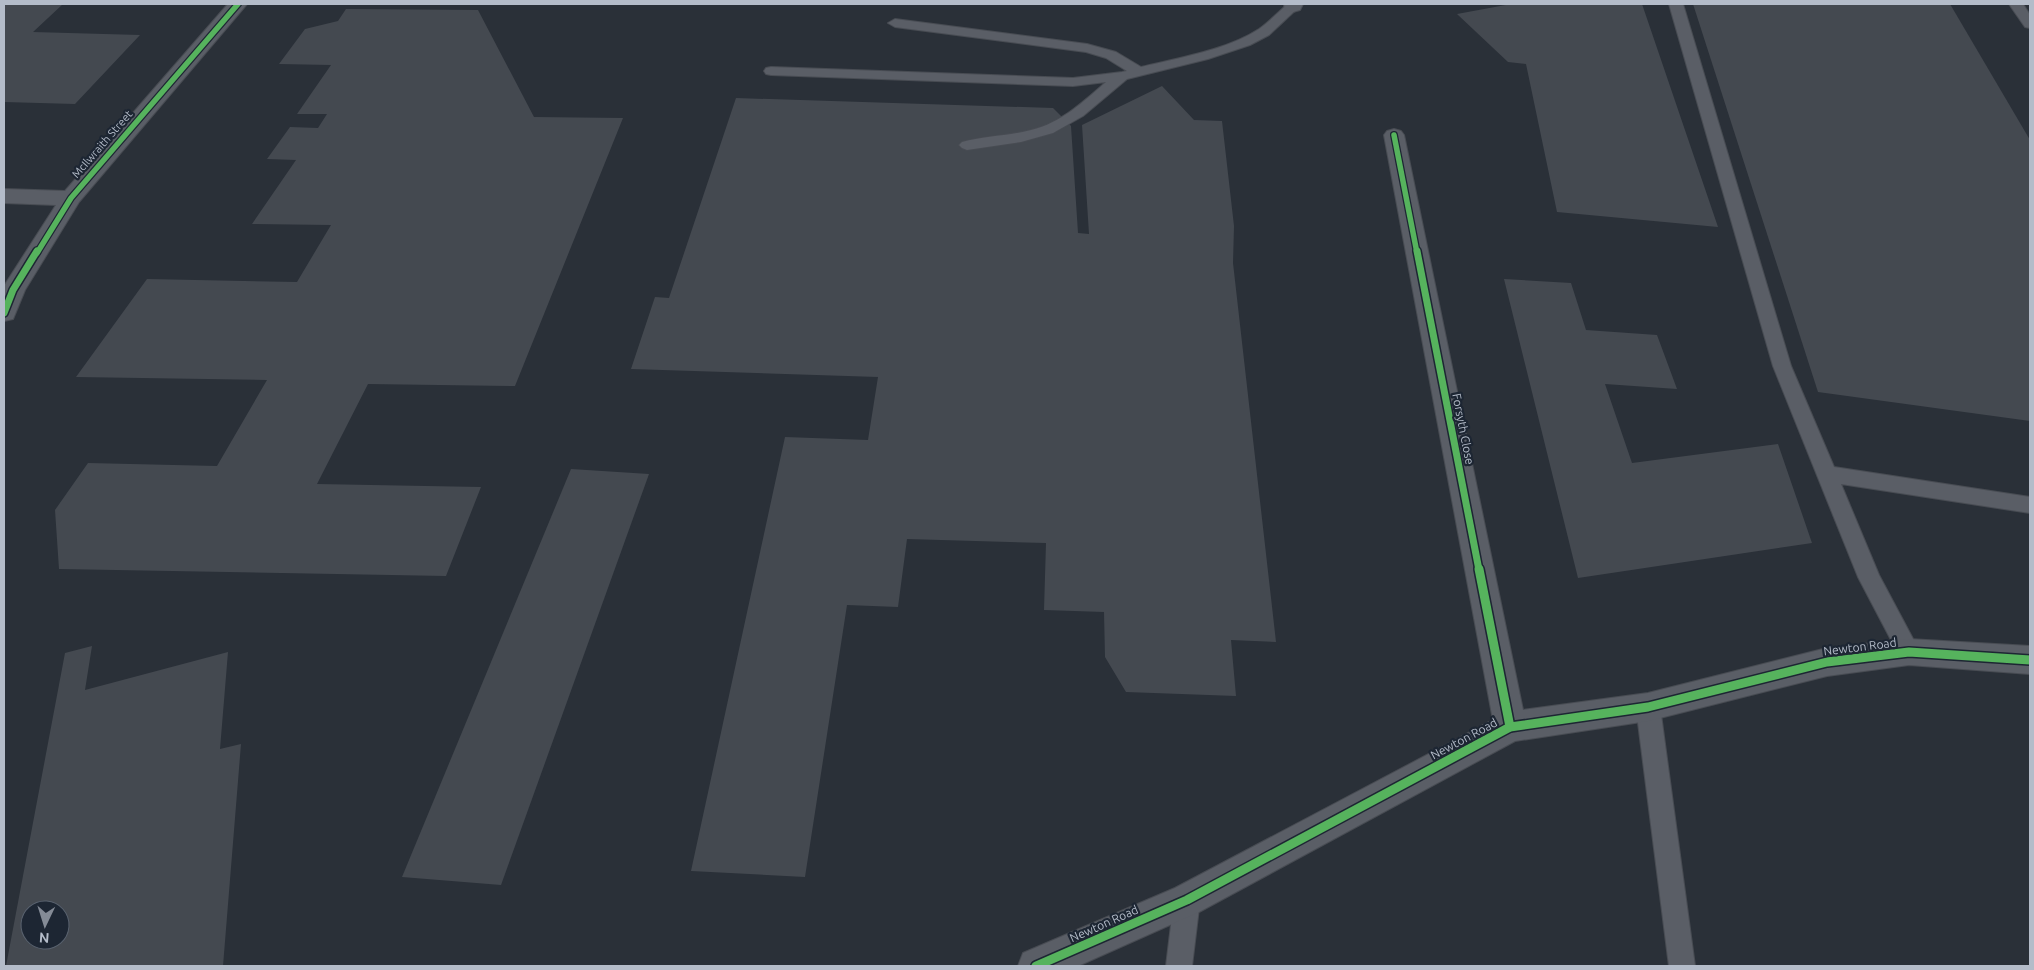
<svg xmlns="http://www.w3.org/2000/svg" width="2034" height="970" viewBox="0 0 2034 970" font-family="Ubuntu,sans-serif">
	<rect width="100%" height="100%" fill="#2a3038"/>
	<g fill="#444950" fill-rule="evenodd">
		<polygon points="4,4 63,4 33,32 140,35 75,104 4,102"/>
		<polygon points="1511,4 1642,4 1718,227 1557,212 1526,64 1508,62 1457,14"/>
		<polygon points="1693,4 1950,4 2030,140 2030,421 1818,392"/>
		<polygon points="346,9 478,10 534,117 623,118 515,386 368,384 317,484 481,487 446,576 59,569 55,510 88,463 217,466 267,380 76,377 147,279 297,282 331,225 252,224 296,160 267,159 290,127 318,128 327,114 297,114 331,65 279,64 305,29 338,21"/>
		<polygon points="1162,86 1194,120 1222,121 1234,226 1233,263 1276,642 1231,640 1236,696 1126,692 1105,657 1104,612 1044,610 1046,543 907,539 898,607 847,605 805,877 691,871 785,437 868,440 878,377 631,369 655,297 669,298 736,98 1053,108 1071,126 1078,233 1089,234 1082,125"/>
		<polygon points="1504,279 1571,283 1586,330 1657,335 1677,389 1605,384 1632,463 1778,444 1812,543 1578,578"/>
		<polygon points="571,469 649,474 501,885 402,877"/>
		<path d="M 92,646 L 85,690 L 228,652 L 220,749 L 241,744 L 223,966 L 6,966 L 65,653 ZM 30,910 L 60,910 L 60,940 L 30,940 Z"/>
	</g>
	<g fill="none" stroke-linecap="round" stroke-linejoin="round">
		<g stroke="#484c53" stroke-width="2">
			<g id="lane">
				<path d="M 1288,4 L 1298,4 L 1300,6 L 1269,35 L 1250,45 L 1208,59 L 1127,79 L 1083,116 L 1053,133 L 1021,142 L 967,150 L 962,148 L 959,145 L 962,142 C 984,136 1008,136 1031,130 C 1061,123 1083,102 1106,82 L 1073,86 L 771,75 L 766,74 L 764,71 L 766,68 L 771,67 L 1073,78 L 1122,72 L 1127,71 L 1106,58 L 1086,52 L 895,27 L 888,23 L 895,19 L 1087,44 L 1116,52 L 1141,67 C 1178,58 1227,50 1259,29 C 1269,22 1278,12 1288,4 Z"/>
				<polygon points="1669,4 1683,4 1791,366 1834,467 2030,497 2030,513 1841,484 1879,575 1920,652 1917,659 1909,662 1901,659 1858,577 1773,366"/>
				<polygon points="2009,4 2023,4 2030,15 2030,28 2025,27"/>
				<polygon points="1648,697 1656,700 1660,707 1695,966 1669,966 1636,707 1640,700"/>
				<polygon points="1187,887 1196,891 1200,900 1192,966 1166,966 1174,900 1178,891"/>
			</g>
		</g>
		<g stroke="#484c53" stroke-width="2">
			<g id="street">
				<polygon points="228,4 247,4 79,202 25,290 13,319 4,321 4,286 56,205 4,203 4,189 65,191"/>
				<polygon points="1285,4 1303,4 1300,10 1293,12 1286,10 1284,6"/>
				<polygon points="1394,129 1401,131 1404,135 1523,710 1648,693 1827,648 1909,639 2030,646 2030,674 1909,665 1827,676 1648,721 1515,741 1199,912 1078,966 1018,966 1023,953 1175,888 1493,720 1384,135 1387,131"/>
			</g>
		</g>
		<use href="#lane" fill="#5a5e66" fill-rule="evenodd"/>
		<use href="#street" fill="#5a5e66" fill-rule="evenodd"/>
		<g stroke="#1d2633" stroke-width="8">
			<g id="cycleway-far2">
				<polyline points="1394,135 1417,253"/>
				<polyline points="37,253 71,198 238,4"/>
			</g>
		</g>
		<g stroke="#1d2633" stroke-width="10">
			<g id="cycleway-far1">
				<polyline points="1417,251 1479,570"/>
				<polyline points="4,313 13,290 37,251"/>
			</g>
		</g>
		<g stroke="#1d2633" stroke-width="12">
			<g id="cycleway">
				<polyline points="1479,569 1510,727"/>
				<polyline points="1036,966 1187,900 1510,727 1648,707 1827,662 1909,652 2030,660"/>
			</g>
		</g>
		<use href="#cycleway-far2" stroke="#56b35d" stroke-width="5.5"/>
		<use href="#cycleway-far1" stroke="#56b35d" stroke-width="7"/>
		<use href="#cycleway" stroke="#56b35d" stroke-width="9"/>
	</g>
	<g text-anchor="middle" stroke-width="4.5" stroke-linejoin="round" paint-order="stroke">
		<g font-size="11" fill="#b4bcc9" stroke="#1d2633">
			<text transform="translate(102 144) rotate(-49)" y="4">McIlwraith Street</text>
		</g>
		<g font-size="12" fill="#b4bcc9" stroke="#1d2633">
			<text transform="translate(1463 429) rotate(79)" y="4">Forsyth Close</text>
			<text transform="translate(1860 647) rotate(-7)" y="4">Newton Road</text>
			<text transform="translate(1464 739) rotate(-28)" y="4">Newton Road</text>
			<text transform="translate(1104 924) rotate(-24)" y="4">Newton Road</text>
		</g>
	</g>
	<rect width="2034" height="970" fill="none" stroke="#b4bcc9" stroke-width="10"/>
	<g transform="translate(45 925) rotate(184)"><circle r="24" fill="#1d2633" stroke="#59626f"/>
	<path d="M0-4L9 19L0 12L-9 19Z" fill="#848b96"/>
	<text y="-8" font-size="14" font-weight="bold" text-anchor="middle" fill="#b4bcc9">N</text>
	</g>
</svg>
